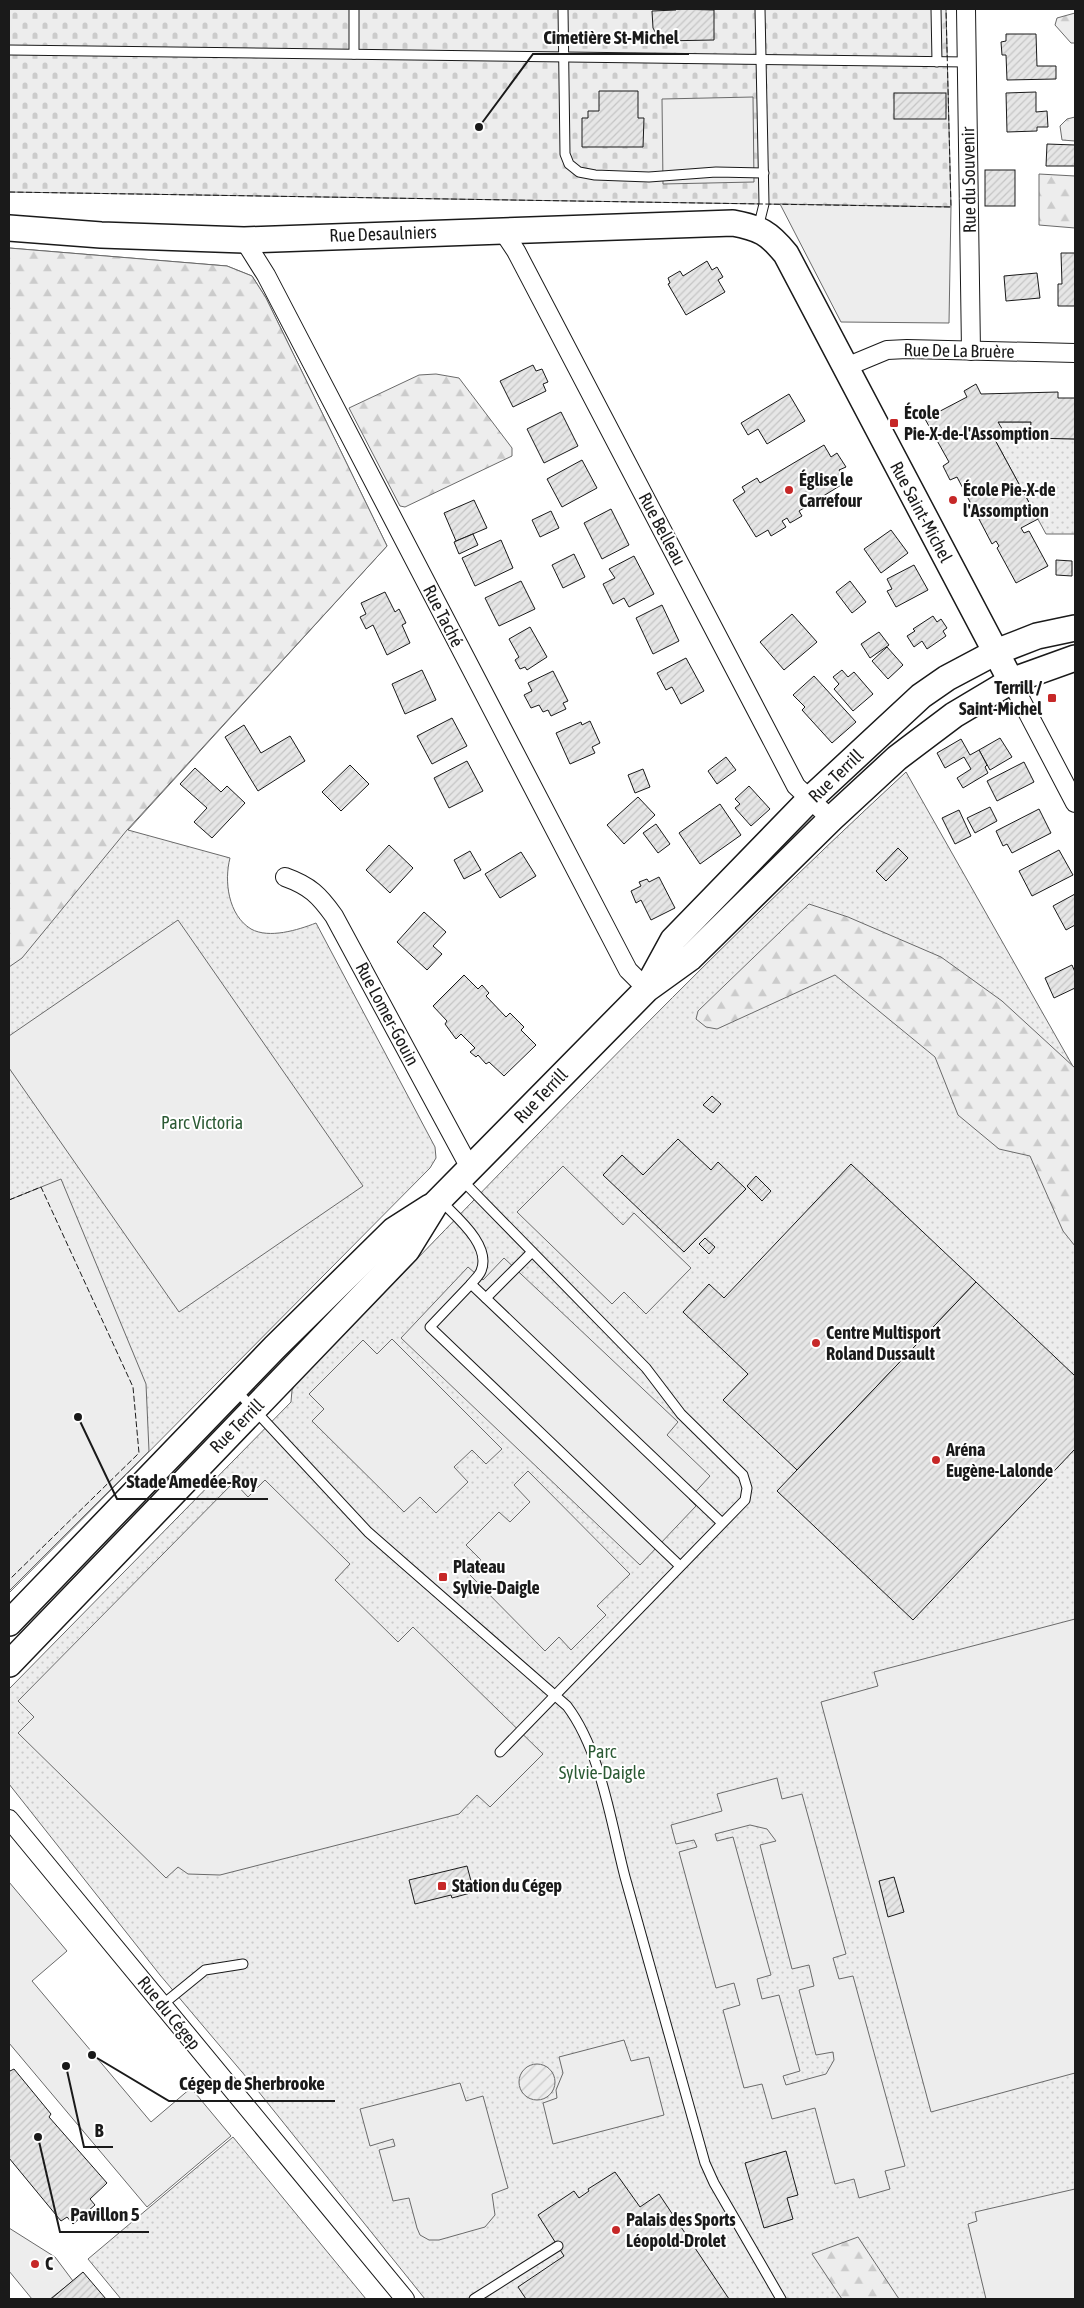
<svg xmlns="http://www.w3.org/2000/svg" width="1084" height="2308" viewBox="0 0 1084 2308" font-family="'Asap Condensed',sans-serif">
	<defs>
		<pattern id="grass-dots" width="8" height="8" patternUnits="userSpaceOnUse" patternTransform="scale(1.25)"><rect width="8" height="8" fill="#ededed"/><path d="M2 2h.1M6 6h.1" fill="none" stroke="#cbcbcb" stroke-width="1.8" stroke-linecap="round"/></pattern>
		<pattern id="forest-firs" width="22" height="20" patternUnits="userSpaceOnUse" patternTransform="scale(1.25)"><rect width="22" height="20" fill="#ededed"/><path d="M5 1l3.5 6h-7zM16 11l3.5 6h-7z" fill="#cbcbcb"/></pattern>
		<pattern id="cemetery-stones" width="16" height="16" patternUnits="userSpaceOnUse" patternTransform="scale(1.25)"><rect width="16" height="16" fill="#ededed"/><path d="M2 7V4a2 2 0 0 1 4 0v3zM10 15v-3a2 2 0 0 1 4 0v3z" fill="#cbcbcb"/></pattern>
		<pattern id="garden-furrows" width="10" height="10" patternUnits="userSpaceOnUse" patternTransform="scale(1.25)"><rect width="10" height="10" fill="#ededed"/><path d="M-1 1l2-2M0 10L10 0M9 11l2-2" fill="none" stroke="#cbcbcb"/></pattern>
		<pattern id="building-hatch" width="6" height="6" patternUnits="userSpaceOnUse" patternTransform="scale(1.25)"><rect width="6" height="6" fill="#e6e6e6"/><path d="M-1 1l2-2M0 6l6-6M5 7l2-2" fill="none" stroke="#c5c5c5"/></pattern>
	</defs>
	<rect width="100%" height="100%" fill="#fff"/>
	<g fill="url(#grass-dots)" stroke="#6a6a6a">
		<path d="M 9,248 L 227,266 L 252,276 L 266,298 L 387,546 L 128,830 L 230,858 C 224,881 228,915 251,929 C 269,939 298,930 316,923 L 435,1147 L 436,1158 L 430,1168 L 9,1593 Z"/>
		<polygon points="998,422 1031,422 1031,438 1075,439 1075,534 1046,534 994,438"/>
		<path d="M 906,772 L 1075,1070 L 1075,2299 L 425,2299 L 258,2091 L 160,1975 L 9,1784 L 9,1689 L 291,1402 L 292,1390 L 295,1385 C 496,1178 694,968 906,772 Z"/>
		<polygon points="233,2137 366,2299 121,2299 88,2259"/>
	</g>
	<g fill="url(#forest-firs)" stroke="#6a6a6a">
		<polygon points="1075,13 1075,43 1071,43 1055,25 1057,18"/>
		<polygon points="1075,117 1075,141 1062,140 1060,126 1067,119"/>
		<polygon points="1039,174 1075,176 1075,228 1039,225"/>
		<polygon points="9,248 227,266 252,276 266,298 387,546 127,830 22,958 9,967"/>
		<polygon points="436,374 459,378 512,448 512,456 405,507 400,506 349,408 419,375"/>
		<polygon points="809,904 848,917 941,957 1002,1001 1075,1068 1075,1246 1063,1231 1030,1156 999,1149 958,1115 935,1057 835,975 717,1029 706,1027 696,1019 698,1011"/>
		<polygon points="858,2237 899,2299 842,2299 812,2254"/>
	</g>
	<polygon fill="url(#cemetery-stones)" stroke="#6a6a6a" points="9,9 946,9 951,207 9,192"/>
	<circle fill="url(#garden-furrows)" stroke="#6a6a6a" cx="537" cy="2082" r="18"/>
	<g fill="#ededed" stroke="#6a6a6a" fill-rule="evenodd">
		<polygon points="753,97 754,182 663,184 662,99"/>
		<polygon points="780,204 951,207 949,323 841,322"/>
		<polygon points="178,920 363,1186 179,1312 9,1068 9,1036"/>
		<polygon points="563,1166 623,1225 634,1213 691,1268 646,1314 624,1292 612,1304 517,1212"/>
		<polygon points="61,1179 146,1384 149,1451 9,1591 9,1200"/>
		<polygon points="504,1258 678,1422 667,1435 710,1476 689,1499 696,1506 640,1565 401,1338 468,1267 483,1280"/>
		<polygon points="392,1339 502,1449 486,1464 472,1450 454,1467 468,1482 436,1513 420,1497 404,1512 312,1421 324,1409 309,1394 363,1340 377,1354"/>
		<polygon points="528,1471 630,1574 597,1606 606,1615 571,1650 559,1637 545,1651 468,1573 481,1560 466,1545 499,1512 510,1522 530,1502 514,1485"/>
		<polygon points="265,1480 350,1564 335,1580 398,1642 413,1627 543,1754 490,1807 477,1795 459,1814 220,1875 188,1874 178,1867 166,1878 18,1733 34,1717 18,1701 234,1482 248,1497"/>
		<polygon points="1075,1619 1075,2073 931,2112 821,1702 878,1686 874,1672"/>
		<path d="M 777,1778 L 782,1799 L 802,1794 L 846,1954 L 833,1958 L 839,1979 L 853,1976 L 905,2166 L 885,2171 L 890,2189 L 859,2198 L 854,2179 L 835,2184 L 815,2108 L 772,2119 L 762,2084 L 744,2088 L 723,2010 L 740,2005 L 734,1983 L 716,1988 L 679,1852 L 697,1847 L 694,1840 L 676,1844 L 671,1825 L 722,1811 L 717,1794 ZM 750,1825 L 767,1829 L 776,1841 L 760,1845 L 792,1969 L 809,1965 L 814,1986 L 799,1990 L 816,2055 L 833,2052 L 834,2060 L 826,2074 L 786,2085 L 783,2076 L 800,2071 L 779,1995 L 762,1999 L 757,1979 L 771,1975 L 733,1837 L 717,1841 L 715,1834 Z"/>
		<polygon points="9,1882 67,1951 32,1981 151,2122 191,2088 231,2136 147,2207 9,2043"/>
		<polygon points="624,2040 631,2061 649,2057 664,2115 553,2144 543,2103 557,2098 556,2090 563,2073 559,2057"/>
		<polygon points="460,2083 466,2101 483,2096 508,2188 492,2194 495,2215 485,2227 439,2240 429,2240 420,2235 417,2228 409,2198 393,2201 379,2150 395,2146 393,2139 370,2146 360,2109"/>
		<polygon points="1075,2189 1075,2299 986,2299 968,2224 977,2221 975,2212"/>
		<polygon points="9,2228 55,2257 73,2281 50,2299 32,2299 9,2271"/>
	</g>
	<g fill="url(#building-hatch)" stroke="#1a1a1a">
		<polygon points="676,9 714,10 714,40 660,41 653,28 652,11 676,10"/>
		<polygon points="1006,34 1036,34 1037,66 1056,66 1056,79 1007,80 1006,55 1002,55 1001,42 1006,41"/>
		<polygon points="599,91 638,91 638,118 644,118 643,147 582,147 582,118 588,118 588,111 599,111"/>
		<polygon points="1036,92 1036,112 1047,111 1048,127 1037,127 1037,131 1007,132 1006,93"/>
		<rect x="894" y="93" width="52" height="26"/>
		<polygon points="1047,144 1075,145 1075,166 1046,166"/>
		<rect x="985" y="170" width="30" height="36"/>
		<polygon points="1061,253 1075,253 1075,306 1058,306 1058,284 1062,284"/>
		<polygon points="707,261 712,270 717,267 723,277 718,280 725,292 686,315 668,284 670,283 668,278 680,271 683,276"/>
		<polygon points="1037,273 1040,298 1006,301 1004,276"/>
		<polygon points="533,365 536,371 542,369 548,382 543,384 546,391 513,407 500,381"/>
		<polygon points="976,384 981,394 1058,392 1058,398 1075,398 1075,439 1030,438 1031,422 998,422 1004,432 994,438 1038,519 1021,528 1024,533 1029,531 1048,566 1016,583 997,548 999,546 996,541 992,544 957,477 950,480 943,466 949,462 925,419 967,397 964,391"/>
		<polygon points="789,394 805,421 767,444 758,429 748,435 741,423"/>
		<polygon points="561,412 578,446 544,463 527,429"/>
		<polygon points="824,445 831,457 837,453 846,467 839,470 846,482 799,511 802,516 790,523 787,518 782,521 786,527 771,536 768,530 756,537 733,500 745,492 742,487 757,478 760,483"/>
		<polygon points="582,460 597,488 562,507 547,479"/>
		<polygon points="474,500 487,528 456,541 444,513"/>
		<polygon points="611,509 629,545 602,559 584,523"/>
		<polygon points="551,511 559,528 540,537 532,520"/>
		<polygon points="891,530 908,553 881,573 864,549"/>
		<polygon points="473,534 478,545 459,554 454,542"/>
		<polygon points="501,540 513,568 475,586 462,558"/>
		<polygon points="574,554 585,577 563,588 552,565"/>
		<polygon points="634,556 654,594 629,607 624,598 613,604 603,584 615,578 609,569"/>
		<polygon points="1056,560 1072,561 1072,576 1056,575"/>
		<polygon points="914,565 928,590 896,607 887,591 892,589 887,579"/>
		<polygon points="521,581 535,609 499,626 485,598"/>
		<polygon points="850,581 866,602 852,613 836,592"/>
		<polygon points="385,592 395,612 399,609 406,623 402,625 410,643 387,655 373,625 366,629 360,617 366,614 361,603"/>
		<polygon points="662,605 679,641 653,654 636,618"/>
		<polygon points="792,614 817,642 784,670 760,642"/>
		<polygon points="933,616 937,622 941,619 947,628 943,631 946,636 927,649 922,641 914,647 907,636 915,631 913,629"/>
		<polygon points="530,627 547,657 527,670 525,667 520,669 515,660 519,657 509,639"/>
		<polygon points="879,632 889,645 870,658 861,644"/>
		<polygon points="887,647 903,665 888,679 872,661"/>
		<polygon points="686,658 704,691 681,704 672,687 666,690 657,673"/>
		<polygon points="422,670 436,700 405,714 392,684"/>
		<polygon points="842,670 848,677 854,672 873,694 853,711 834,689 839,684 833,677"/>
		<polygon points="553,671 568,701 563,703 566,709 551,716 548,710 543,712 539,705 531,708 524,695 532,691 528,683"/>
		<polygon points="814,676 856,722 832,743 802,710 805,707 793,695"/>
		<polygon points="452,718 467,746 432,764 417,736"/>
		<polygon points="590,721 600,743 592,747 595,753 570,764 556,733 581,722 582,725"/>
		<polygon points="244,725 261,753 290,736 305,761 258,791 225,737"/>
		<polygon points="1000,738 1012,757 990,770 979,750"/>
		<polygon points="961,739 970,755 979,750 987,765 985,767 988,773 963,788 957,778 971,769 964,757 945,768 937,753"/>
		<polygon points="726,757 736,770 717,784 708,771"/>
		<polygon points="467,761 483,791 449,808 434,778"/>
		<polygon points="1024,762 1034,782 997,801 987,781"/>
		<polygon points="350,765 369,784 341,811 322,792"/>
		<polygon points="195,768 221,792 227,786 245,803 212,838 194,822 207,808 180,784"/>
		<polygon points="643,769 650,787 635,793 628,775"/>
		<polygon points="749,786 770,809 751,826 735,808 740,804 735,799"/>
		<polygon points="638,797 655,815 624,844 607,825"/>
		<polygon points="720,804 741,835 700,864 679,833"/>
		<polygon points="990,807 997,821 975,833 967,818"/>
		<polygon points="1039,809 1051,833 1012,853 1007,844 1003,846 996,831"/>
		<polygon points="959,810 971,836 955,844 942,818"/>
		<polygon points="656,824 670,844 658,853 643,833"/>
		<polygon points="389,845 413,868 390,893 366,870"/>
		<polygon points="898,848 908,858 886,881 876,871"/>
		<polygon points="1059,850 1073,875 1032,896 1019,871"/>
		<polygon points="470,851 481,870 464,879 454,860"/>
		<polygon points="521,852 536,876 500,898 485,874"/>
		<polygon points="659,877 675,908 651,920 641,900 636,903 631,891 641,886 639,882 647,879 649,882"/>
		<polygon points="1075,894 1075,925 1066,930 1053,906"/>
		<polygon points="424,912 446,932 433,946 442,954 427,970 397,942"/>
		<polygon points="1072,965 1075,972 1075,988 1054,998 1045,978"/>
		<polygon points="464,975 478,989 482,985 489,993 486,996 506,1017 510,1013 524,1027 521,1030 536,1045 504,1076 489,1062 486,1064 478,1055 476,1057 470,1052 475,1048 461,1034 456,1039 445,1024 447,1021 433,1006"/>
		<polygon points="712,1096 721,1104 713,1113 703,1105"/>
		<polygon points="678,1139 711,1170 718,1162 746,1189 684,1252 603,1175 622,1155 643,1175"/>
		<polygon points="851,1164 976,1282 797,1470 723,1400 748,1374 683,1312 709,1284 724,1298"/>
		<polygon points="756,1176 771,1191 762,1201 747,1186"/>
		<polygon points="705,1238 715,1247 709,1254 699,1244"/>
		<polygon points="976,1282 1075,1376 1075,1449 913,1620 777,1491"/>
		<polygon points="467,1866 474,1892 452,1898 451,1895 415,1904 409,1880"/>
		<polygon points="894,1877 904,1912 888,1917 879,1881"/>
		<polygon points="9,2069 10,2071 14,2069 51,2114 49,2117 107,2183 90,2199 95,2205 73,2224 67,2217 61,2221 9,2158"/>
		<polygon points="786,2151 798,2195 787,2198 793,2219 764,2228 745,2163"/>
		<polygon points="615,2172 640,2207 659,2194 729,2299 526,2299 518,2287 564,2256 538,2215 574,2191 579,2198 589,2191 588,2189"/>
		<polygon points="83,2272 106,2299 51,2299"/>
	</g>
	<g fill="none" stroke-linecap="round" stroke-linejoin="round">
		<g stroke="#1a1a1a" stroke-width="11">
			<g id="lane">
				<polyline points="354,9 354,54"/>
				<polyline points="563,9 565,154 569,164 579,172 595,175 649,177 716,172 764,173"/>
				<polyline points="936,9 937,62"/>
				<polyline points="9,50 967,62"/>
				<polyline points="758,228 764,204 760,9"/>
				<polyline points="461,1179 646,1368 681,1414 743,1475 747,1488 745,1500 500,1752"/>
				<path d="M 440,1200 C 455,1216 492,1245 481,1271 C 479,1276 474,1280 471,1284"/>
				<polyline points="486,1298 532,1252"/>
				<path d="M 235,1389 L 368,1532 L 567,1706 C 601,1751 611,1823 625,1877 C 651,1973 678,2068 705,2163 L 714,2183 L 781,2299"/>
				<polyline points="680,1566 430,1327 471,1284 722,1523"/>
				<polyline points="162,2005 205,1970 243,1964"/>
				<polyline points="474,2299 558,2246"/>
			</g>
		</g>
		<g stroke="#1a1a1a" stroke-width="20">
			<g id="street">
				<polyline points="966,9 971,351"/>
				<polyline points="502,230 516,251 796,786 831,819"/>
				<polyline points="244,240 266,275 628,970 647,989"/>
				<polyline points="846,367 887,350 907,349 1075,353"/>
				<polyline points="1011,681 1075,803"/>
				<path d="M 285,877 C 310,886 319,895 334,916 L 470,1168"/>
				<polyline points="9,1819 405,2299"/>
			</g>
		</g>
		<g stroke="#1a1a1a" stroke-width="28">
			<g id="secondary">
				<path d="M 9,228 L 101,235 L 244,240 L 733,223 C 760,228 769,233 786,254 L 1011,681"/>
				<polyline points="649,984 673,940 810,799 921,696 947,678 996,652 1037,636 1075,628"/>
				<polyline points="9,1623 275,1347 394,1230 430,1207"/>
				<polyline points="9,1664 407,1250 436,1203 647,989 690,958 831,819 897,758 954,715 1011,681 1075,658"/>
			</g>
		</g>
		<use href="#lane" stroke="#fff" stroke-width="9"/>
		<use href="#street" stroke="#fff" stroke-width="18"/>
		<use href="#secondary" stroke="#fff" stroke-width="25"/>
		<g stroke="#1a1a1a" stroke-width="1" stroke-dasharray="6 2.5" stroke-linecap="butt">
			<polyline points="9,192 951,207 946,9"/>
			<polyline points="9,1200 41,1187 133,1387 139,1453 9,1580"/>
		</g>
	</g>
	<g fill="#c62828" stroke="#fff" stroke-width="2">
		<rect x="889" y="418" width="10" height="10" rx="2.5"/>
		<circle cx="789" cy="490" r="5"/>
		<circle cx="953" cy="500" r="5"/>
		<rect x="1047" y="693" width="10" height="10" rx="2.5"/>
		<circle cx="816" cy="1343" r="5"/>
		<circle cx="936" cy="1460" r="5"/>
		<rect x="438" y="1572" width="10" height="10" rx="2.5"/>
		<rect x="437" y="1881" width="10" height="10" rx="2.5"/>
		<circle cx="616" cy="2230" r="5"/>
		<circle cx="35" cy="2264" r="5"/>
	</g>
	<g text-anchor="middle" stroke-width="4" stroke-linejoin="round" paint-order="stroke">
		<g font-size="18" fill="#1a1a1a" stroke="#fff">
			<text transform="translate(969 180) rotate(-91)" y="6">Rue du Souvenir</text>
			<text transform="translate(383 234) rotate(-2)" y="6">Rue Desaulniers</text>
			<text transform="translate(959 351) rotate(1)" y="6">Rue De La Bruère</text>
			<text transform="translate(921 512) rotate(62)" y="6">Rue Saint-Michel</text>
			<text transform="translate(662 529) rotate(62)" y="6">Rue Belleau</text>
			<text transform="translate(443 616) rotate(63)" y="6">Rue Taché</text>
			<text transform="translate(836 776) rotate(-44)" y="6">Rue Terrill</text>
			<text transform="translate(387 1014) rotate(62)" y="6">Rue Lomer-Gouin</text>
			<text transform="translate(541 1096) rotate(-46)" y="6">Rue Terrill</text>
			<text transform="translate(237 1426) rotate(-45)" y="6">Rue Terrill</text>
			<text transform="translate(169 2013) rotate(51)" y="6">Rue du Cégep</text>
		</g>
		<g font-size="18" font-weight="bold" fill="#1a1a1a" stroke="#fff" text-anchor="start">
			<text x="904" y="419">École<tspan x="904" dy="21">Pie-X-de-l'Assomption</tspan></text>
			<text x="799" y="486">Église le<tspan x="799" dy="21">Carrefour</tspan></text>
			<text x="963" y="496">École Pie-X-de<tspan x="963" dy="21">l'Assomption</tspan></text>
			<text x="1042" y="694" text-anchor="end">Terrill /<tspan x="1042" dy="21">Saint-Michel</tspan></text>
			<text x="826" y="1339">Centre Multisport<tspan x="826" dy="21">Roland Dussault</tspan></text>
			<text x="946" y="1456">Aréna<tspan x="946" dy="21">Eugène-Lalonde</tspan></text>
			<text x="453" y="1573">Plateau<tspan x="453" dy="21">Sylvie-Daigle</tspan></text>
			<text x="452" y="1892">Station du Cégep</text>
			<text x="626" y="2226">Palais des Sports<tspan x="626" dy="21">Léopold-Drolet</tspan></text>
			<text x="45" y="2270">C</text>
		</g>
		<g font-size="18" fill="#2b5a34" stroke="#fff">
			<text x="202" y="1129">Parc Victoria</text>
			<text x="602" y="1758">Parc<tspan x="602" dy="21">Sylvie-Daigle</tspan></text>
		</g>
	</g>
	<path fill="none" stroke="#1a1a1a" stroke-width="2" d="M479 127L533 54H689M78 1417L117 1499H268M92 2055L169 2101H335M66 2066L84 2147H113M38 2137L60 2232H149"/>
	<g fill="#1a1a1a" stroke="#fff" stroke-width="2">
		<circle cx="479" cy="127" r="5"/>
		<circle cx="78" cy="1417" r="5"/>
		<circle cx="92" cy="2055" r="5"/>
		<circle cx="66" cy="2066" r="5"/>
		<circle cx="38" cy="2137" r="5"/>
	</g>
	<g font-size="19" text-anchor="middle" font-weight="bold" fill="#1a1a1a" stroke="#fff" stroke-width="4" stroke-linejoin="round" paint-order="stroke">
		<text x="611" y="44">Cimetière St-Michel</text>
		<text x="192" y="1488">Stade Amedée-Roy</text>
		<text x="252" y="2090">Cégep de Sherbrooke</text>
		<text x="99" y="2137">B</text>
		<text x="105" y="2221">Pavillon 5</text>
	</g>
	<rect width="1084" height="2308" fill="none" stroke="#1a1a1a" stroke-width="20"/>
</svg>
